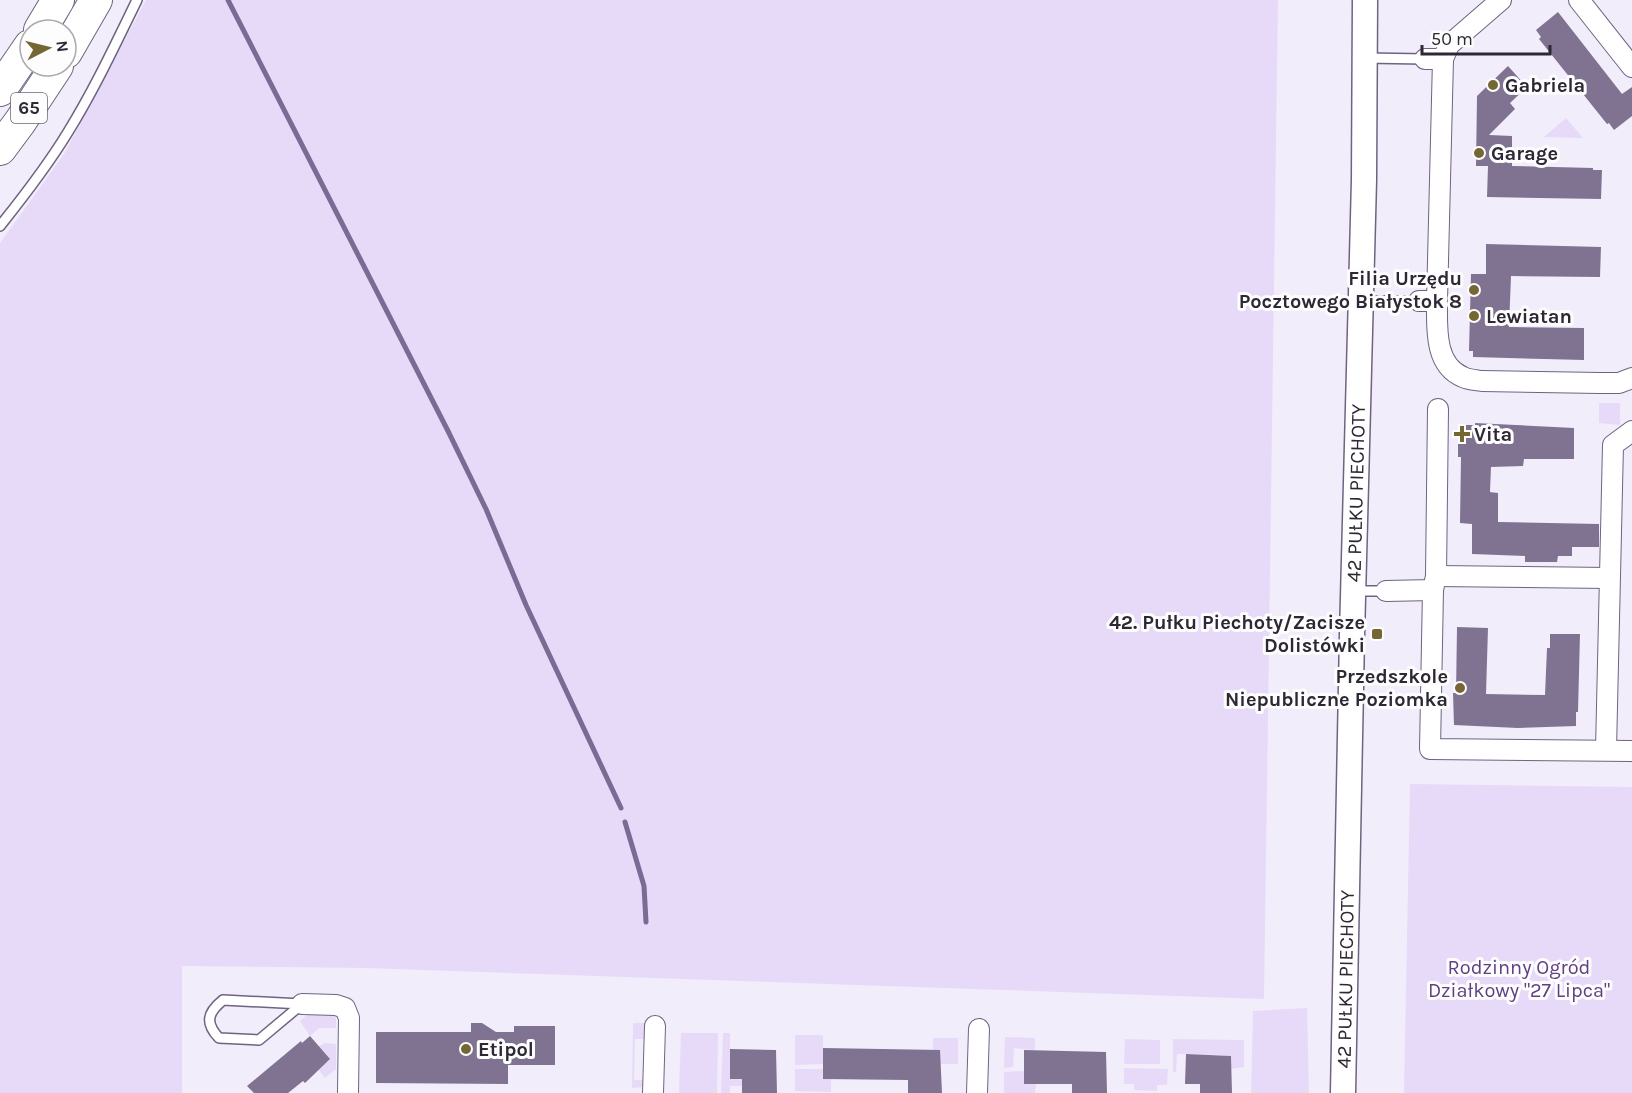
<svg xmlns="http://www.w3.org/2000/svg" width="1632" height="1093" viewBox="0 0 1632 1093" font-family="Karla,sans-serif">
	<rect width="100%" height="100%" fill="#f2edfa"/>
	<g fill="#e7daf9">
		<polygon points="146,0 1278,0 1264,999 366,968 182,966 182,1093 0,1093 0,243 64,154"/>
		<polygon points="1566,118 1583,138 1544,137"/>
		<polygon points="1599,403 1620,403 1620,425 1599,423"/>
		<polygon points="1410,784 1632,787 1632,1093 1404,1093"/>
		<polygon points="1307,1008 1309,1093 1251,1093 1253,1011"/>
		<polygon points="308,1014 332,1014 336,1018 336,1028 319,1028 310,1036 300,1021"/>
		<polygon points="633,1023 648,1023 648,1039 635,1039 634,1080 647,1080 643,1087 632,1088"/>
		<polygon points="681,1033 718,1033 717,1093 679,1093"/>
		<polygon points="723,1033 730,1033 730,1079 743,1079 742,1086 730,1086 730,1093 721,1093"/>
		<polygon points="795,1035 823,1035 823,1064 795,1065"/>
		<polygon points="1005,1037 1035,1038 1035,1050 1014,1048 1013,1067 1004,1068"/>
		<polygon points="933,1038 958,1038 958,1064 940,1064 940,1050 933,1050"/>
		<polygon points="1125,1039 1160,1040 1160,1064 1124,1064"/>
		<polygon points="1173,1039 1244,1040 1244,1067 1231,1069 1231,1057 1222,1055 1177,1054 1176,1072 1173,1072"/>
		<polygon points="325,1043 336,1044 336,1069 325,1078 318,1069 330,1059 319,1046"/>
		<polygon points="1124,1068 1168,1069 1167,1085 1157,1085 1157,1091 1134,1090 1134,1084 1124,1084"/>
		<polygon points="795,1069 823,1069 823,1079 831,1079 831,1092 795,1091"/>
		<polygon points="1024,1071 1036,1084 1035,1093 1004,1093 1004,1072"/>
	</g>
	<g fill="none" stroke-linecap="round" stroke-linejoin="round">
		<g stroke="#7b6a93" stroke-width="5">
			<polyline points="228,0 448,431 486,509 526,605 621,808"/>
			<polyline points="625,822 644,886 646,922"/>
		</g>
	</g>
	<g fill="#807391">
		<polygon points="1558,12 1622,94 1632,87 1632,116 1614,130 1609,123 1607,124 1539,39 1541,37 1536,30"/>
		<polygon points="1508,66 1527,87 1510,103 1515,109 1489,135 1512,136 1512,166 1593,168 1593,170 1602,170 1601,199 1487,197 1488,166 1476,166 1477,96"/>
		<polygon points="1486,244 1601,247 1600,277 1511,276 1509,327 1584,328 1584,360 1473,357 1473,351 1469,351 1471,274 1486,274"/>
		<polygon points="1475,423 1574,428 1574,459 1524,459 1523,466 1491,467 1490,492 1498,493 1498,522 1599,524 1599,547 1572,547 1572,556 1558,556 1557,562 1525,562 1525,556 1472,554 1472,524 1460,523 1461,457 1458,457 1458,440 1460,440 1460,430 1465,425 1475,425"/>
		<polygon points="1457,627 1488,628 1486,694 1545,695 1547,648 1550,648 1550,634 1580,634 1578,712 1576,712 1576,726 1518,728 1454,725 1453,693 1456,693"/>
		<polygon points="471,1023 482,1023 496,1032 514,1032 514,1026 555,1026 555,1065 508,1065 508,1084 376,1083 376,1032 471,1032"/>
		<polygon points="310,1036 330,1059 305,1083 303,1081 288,1093 254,1093 247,1086 301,1041 302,1043"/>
		<polygon points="823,1048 940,1050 942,1093 908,1093 908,1080 823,1079"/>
		<polygon points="730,1049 776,1050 777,1093 742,1093 742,1079 730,1079"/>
		<polygon points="1024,1050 1106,1052 1107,1093 1072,1093 1072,1084 1024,1084"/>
		<polygon points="1186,1054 1231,1056 1232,1093 1200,1093 1200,1084 1185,1084"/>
	</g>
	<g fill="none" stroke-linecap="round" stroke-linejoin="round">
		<g stroke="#6f6380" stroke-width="12">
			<g id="service">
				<polyline points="1365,58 1425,59"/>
				<path d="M 0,226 C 24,196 48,165 68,132 C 94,90 115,45 137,0"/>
				<polyline points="1362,301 1419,301"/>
				<polyline points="1353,591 1386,591"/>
				<path d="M 223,1000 L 302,1004 L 259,1040 L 219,1038 C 205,1023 207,1013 223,1000 Z"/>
			</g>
		</g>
		<g stroke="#6f6380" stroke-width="22">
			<g id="minor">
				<polyline points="1579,0 1632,67"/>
				<polyline points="1425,59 1443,59 1449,45 1501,0"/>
				<path d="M 1419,301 L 1437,301 C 1437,327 1434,365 1463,377 C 1469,380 1476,380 1482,381 L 1600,383 L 1619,383 L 1632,378"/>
				<polyline points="1437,301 1443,59"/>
				<polyline points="1436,576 1609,578"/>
				<polyline points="1433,590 1430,749 1632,751"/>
				<polyline points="1386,591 1433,590 1436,576 1438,409"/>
				<polyline points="1606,750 1613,445 1632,431"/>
				<polyline points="302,1004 336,1005 345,1008 349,1018 348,1093"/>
				<polyline points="653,1093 655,1026"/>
				<polyline points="977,1093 979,1029"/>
			</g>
		</g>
		<g stroke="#6f6380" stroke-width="27">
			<g id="tertiary">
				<path id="s1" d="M 1343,1093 L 1352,635 L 1364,180 L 1365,0"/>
			</g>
		</g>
		<g stroke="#6f6380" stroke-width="34">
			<g id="trunk">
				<polyline points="40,30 58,0"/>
				<polyline points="66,52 96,0"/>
				<polyline points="0,90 30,46"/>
				<polyline points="0,149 20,122 57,66"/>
			</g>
		</g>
		<use href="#service" stroke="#fff" stroke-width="9"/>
		<use href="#minor" stroke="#fff" stroke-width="20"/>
		<use href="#tertiary" stroke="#fff" stroke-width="24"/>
		<use href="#trunk" stroke="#fff" stroke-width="32"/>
	</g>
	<g fill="#756734" stroke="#fdfdfd" stroke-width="2">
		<circle cx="1493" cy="85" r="6"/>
		<circle cx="1479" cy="153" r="6"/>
		<circle cx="1474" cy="290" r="6"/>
		<circle cx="1474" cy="316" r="6"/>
		<path d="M1459 425h6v6h6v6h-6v6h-6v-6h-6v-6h6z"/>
		<rect x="1371" y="628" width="12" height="12" rx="3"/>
		<circle cx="1460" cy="688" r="6"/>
		<circle cx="466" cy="1049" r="6"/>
	</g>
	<g text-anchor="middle" stroke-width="6" stroke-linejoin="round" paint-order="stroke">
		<rect fill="#fdfdfd" stroke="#6b6870" stroke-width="1.5" x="11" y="93" width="36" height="30" rx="4.5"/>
		<g font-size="18" font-weight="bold" fill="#2d2834">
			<text x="29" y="114">65</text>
		</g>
		<g font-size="20" font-weight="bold" fill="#2d2834" stroke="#fdfdfd" text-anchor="start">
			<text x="1505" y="92">Gabriela</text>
			<text x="1491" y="160">Garage</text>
			<text x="1462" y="285" text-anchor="end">Filia Urzędu<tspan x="1462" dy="23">Pocztowego Białystok 8</tspan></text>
			<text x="1486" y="323">Lewiatan</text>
			<text x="1474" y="441">Vita</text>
			<text x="1365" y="629" text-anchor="end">42. Pułku Piechoty/Zacisze<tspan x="1365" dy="23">Dolistówki</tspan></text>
			<text x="1448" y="683" text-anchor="end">Przedszkole<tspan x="1448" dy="23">Niepubliczne Poziomka</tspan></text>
			<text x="478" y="1056">Etipol</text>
		</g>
		<g font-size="20" fill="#2d2834" stroke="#fdfdfd">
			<text dy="7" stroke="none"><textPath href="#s1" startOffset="600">42 PUŁKU PIECHOTY</textPath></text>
			<text dy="7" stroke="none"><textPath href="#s1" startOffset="114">42 PUŁKU PIECHOTY</textPath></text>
		</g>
		<g font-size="20" fill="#603f83" stroke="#fdfdfd">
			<text x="1519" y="974">Rodzinny Ogród<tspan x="1519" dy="23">Działkowy "27 Lipca"</tspan></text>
		</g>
	</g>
	<g transform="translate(48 48) rotate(83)"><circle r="28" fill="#fdfdfd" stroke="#aaa8ad" stroke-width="1.5"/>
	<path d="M0-4.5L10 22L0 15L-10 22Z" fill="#756734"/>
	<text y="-9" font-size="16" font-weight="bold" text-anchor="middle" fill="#2d2834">N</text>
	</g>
	<path d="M1422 45v9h128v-9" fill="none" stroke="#2d2834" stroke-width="3"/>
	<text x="1431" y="45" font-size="18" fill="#2d2834" stroke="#fdfdfd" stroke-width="4.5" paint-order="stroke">50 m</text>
</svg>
